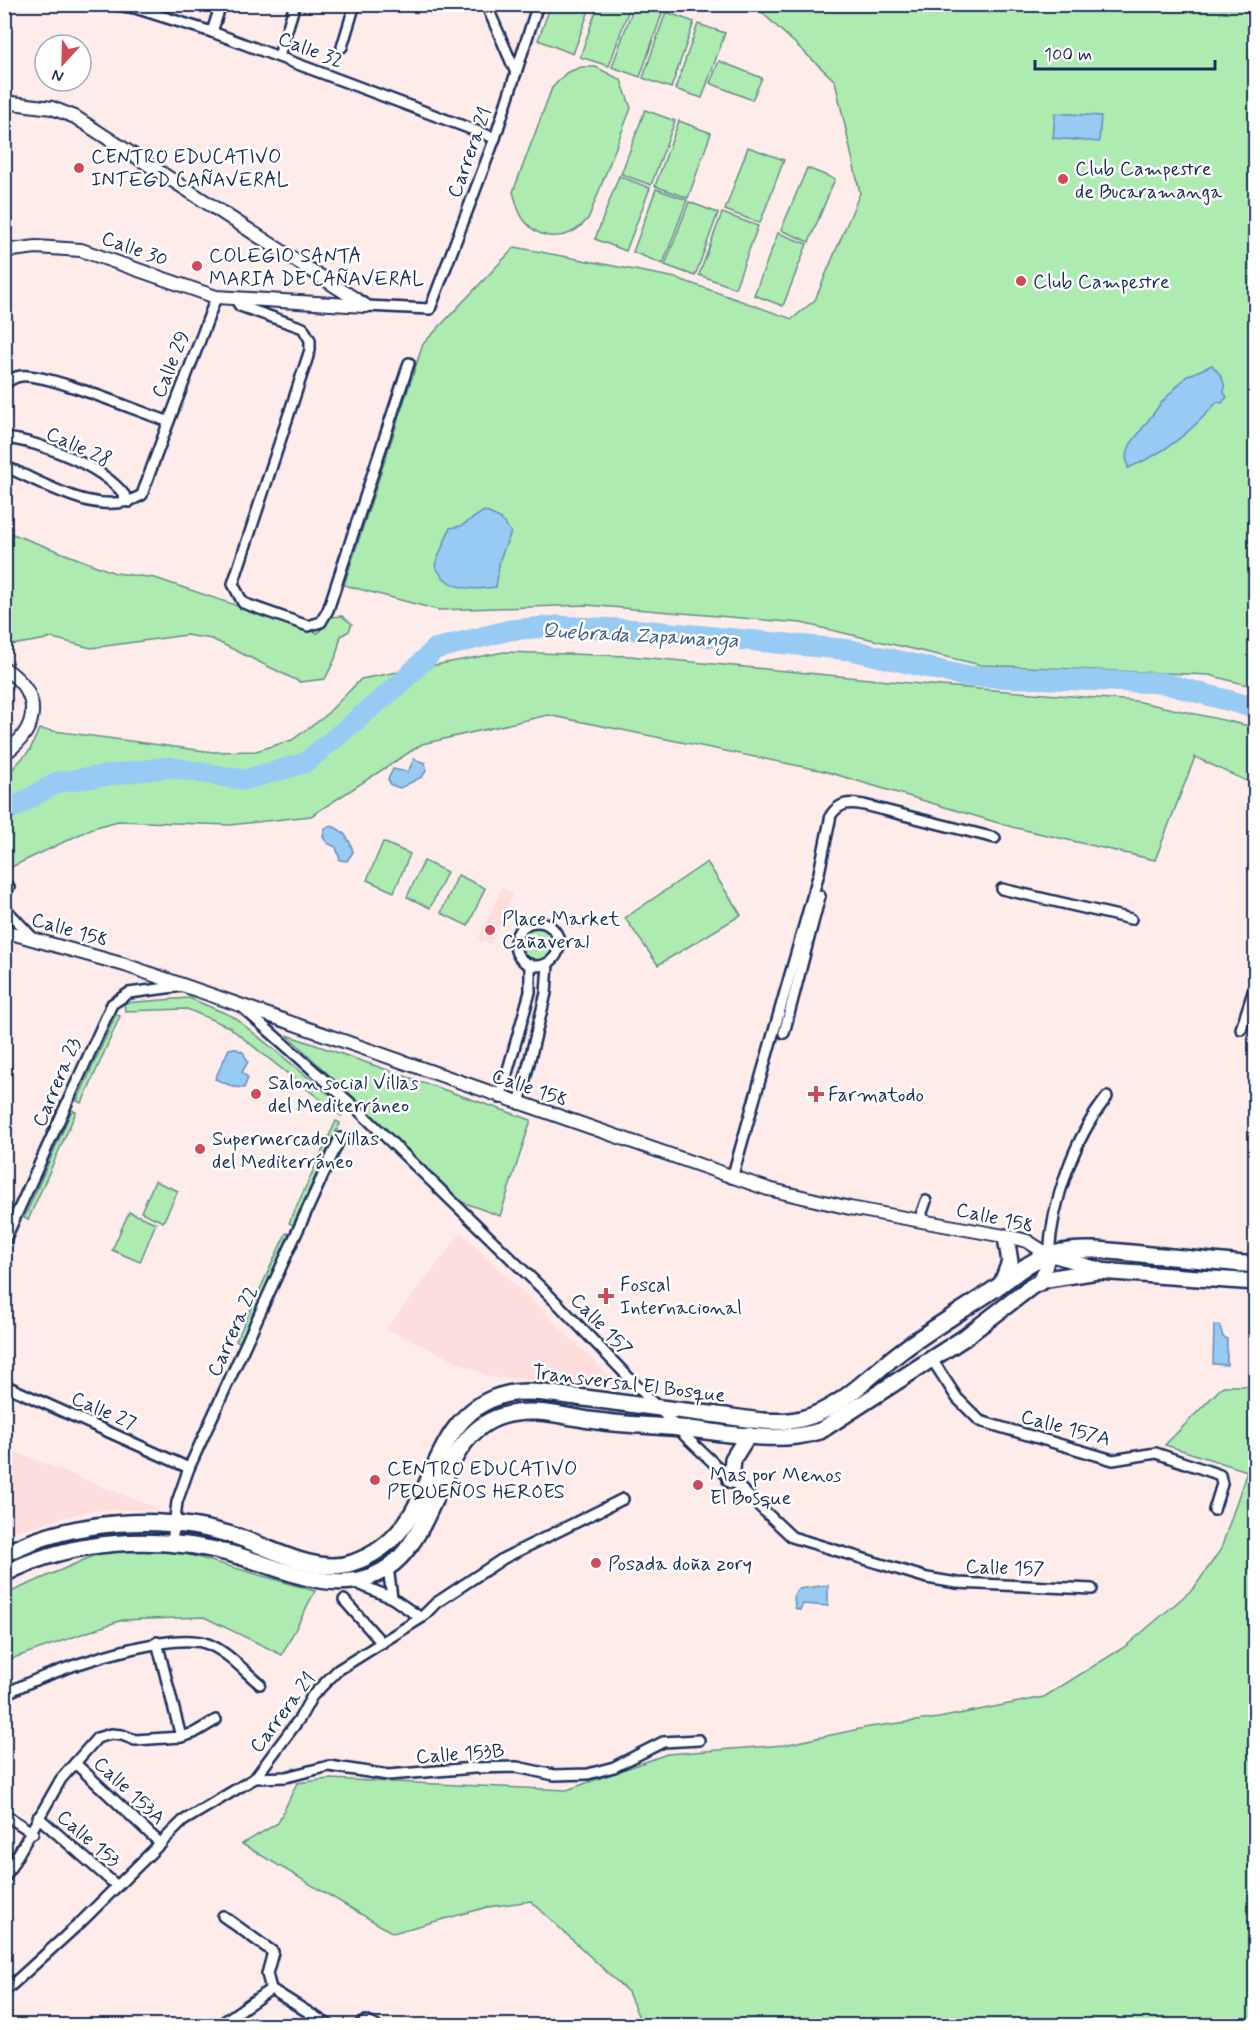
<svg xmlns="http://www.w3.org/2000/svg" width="1260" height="2030" viewBox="0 0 1260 2030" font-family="Mynerve,sans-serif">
	<rect width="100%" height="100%" fill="#feeceb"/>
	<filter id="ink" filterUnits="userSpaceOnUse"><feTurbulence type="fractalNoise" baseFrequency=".0167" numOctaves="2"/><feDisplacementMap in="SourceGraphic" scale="12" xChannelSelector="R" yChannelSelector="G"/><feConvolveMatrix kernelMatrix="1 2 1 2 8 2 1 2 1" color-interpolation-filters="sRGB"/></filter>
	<g filter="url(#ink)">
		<g fill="#fddedd">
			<polygon points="502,887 513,894 491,944 478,939"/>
			<polygon points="462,1232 462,1233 620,1386 490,1377 386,1329"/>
			<polygon points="5,1448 159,1509 89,1511 5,1534"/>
		</g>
		<g fill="#adebb1" stroke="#648d88" stroke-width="1.5">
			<polygon points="626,4 630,6 609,66 580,57 598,5"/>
			<polygon points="551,5 591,5 573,54 538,40"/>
			<polygon points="634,5 645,5 663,11 640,77 612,67"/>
			<polygon points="754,5 1255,5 1255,687 1209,675 981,665 801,623 587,605 438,610 344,585 423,344 515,247 676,278 792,319 815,300 860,193 835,81"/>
			<polygon points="666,12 694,22 671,88 643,78"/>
			<polygon points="698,24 725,33 702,98 675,89"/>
			<polygon points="719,61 762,78 752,100 710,83"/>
			<path d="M 581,67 L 596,67 L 621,80 L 631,108 L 589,217 C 573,239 543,245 524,220 C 518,213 516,201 513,192 L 552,88 L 566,73 Z"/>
			<polygon points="645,110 675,121 651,185 621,174"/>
			<polygon points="679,121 711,133 688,198 655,186"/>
			<polygon points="748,147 784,160 760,223 725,210"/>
			<polygon points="807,168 835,179 809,242 781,230"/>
			<polygon points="619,176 650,188 626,251 595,239"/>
			<polygon points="656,189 687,200 663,264 633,252"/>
			<polygon points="689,202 718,213 695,276 665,265"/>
			<polygon points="722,213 758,226 735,288 699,275"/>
			<polygon points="778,233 807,244 783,306 754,295"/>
			<polygon points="5,531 115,573 155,578 318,633 331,617 342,616 352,624 349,631 341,636 335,659 325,679 300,682 212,639 186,635 91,648 53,638 5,646"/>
			<polygon points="504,652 630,656 941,686 1136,701 1255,727 1255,785 1195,757 1155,860 1012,827 824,771 548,715 422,744 311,816 230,825 118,821 93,828 5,870 5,777 30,750 39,729 213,752 256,751 292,740 324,717 361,679"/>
			<polygon points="383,842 410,854 394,892 367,880"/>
			<polygon points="424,861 447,872 430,908 407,897"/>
			<polygon points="707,862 741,915 658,965 625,918"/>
			<polygon points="458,875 485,888 468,926 441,913"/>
			<circle cx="536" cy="944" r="19"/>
			<polygon points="189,998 234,1017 347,1109 341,1116 229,1027 187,1009 125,1011 124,1003"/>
			<polygon points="116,1014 120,1016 82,1103 77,1101"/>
			<polygon points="287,1035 531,1120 500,1216 462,1202"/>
			<polygon points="72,1110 76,1112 28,1220 24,1218"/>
			<polygon points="336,1121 340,1123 293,1225 289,1223"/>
			<polygon points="155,1181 178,1191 163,1222 141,1212"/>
			<polygon points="129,1212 156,1223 140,1262 112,1250"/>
			<polygon points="286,1233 291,1234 240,1342 236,1341"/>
			<polygon points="1223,1386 1255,1386 1255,2025 642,2025 628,1992 531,1901 488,1907 393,1933 242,1844 278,1823 297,1783 329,1779 567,1790 667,1754 784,1745 869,1727 939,1718 1044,1697 1126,1646 1194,1588 1221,1549 1247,1471 1165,1445"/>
			<polygon points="169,1549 315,1591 282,1655 204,1617 122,1620 5,1661 4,1595 102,1552"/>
		</g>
		<g fill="#97cbf4" stroke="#658db8" stroke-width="1.5">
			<polygon points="1055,113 1101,116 1099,142 1053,138"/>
			<path d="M 1212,365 C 1220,374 1226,380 1224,393 L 1227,397 L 1222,403 L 1217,402 C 1191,432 1165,453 1128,468 L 1126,457 L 1130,445 L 1161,403 L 1187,376 Z"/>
			<path d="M 484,511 L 500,518 L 511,532 L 500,559 L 496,587 C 471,591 446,590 435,565 L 450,528 L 461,526 Z"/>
			<polygon points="414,759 425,763 426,771 422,777 400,788 391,785 388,779 393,769 408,772"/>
			<path d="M 331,826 C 344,830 350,839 353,852 L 347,861 L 340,860 L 336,847 L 327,843 L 323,837 L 325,828 Z"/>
			<polygon points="234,1048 243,1052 248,1062 242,1072 248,1078 244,1088 234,1087 215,1079 229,1049"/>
			<polygon points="1214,1325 1220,1326 1223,1337 1227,1339 1227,1365 1213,1364"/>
			<polygon points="828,1585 828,1606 803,1604 800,1610 795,1608 794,1595 798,1589"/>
		</g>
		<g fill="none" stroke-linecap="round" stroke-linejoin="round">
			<polyline stroke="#97cbf4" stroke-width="21" points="4,813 58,782 169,767 244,780 305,763 403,681 435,649 510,630 557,626 640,630 851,650 964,676 1163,683 1256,708"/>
			<g stroke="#1b2f5e" stroke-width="14">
				<g id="minor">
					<polyline points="111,4 135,8 212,32 495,138"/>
					<polyline points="486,4 516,73"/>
					<polyline points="212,32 221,4"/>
					<polyline points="342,47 355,4"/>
					<polyline points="279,56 295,4"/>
					<polyline points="236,300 240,306 303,328 310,340 310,350 233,584 243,603 308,626 321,622 328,610 409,363"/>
					<polyline points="366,306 430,309 495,138 538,4"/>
					<path d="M 4,384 C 10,380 13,377 21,376 C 47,373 137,411 167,421"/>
					<path d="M 4,438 C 41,441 111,469 129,502"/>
					<path d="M 4,466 C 45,483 100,520 142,495 C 165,428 192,364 216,297"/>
					<polyline points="1002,889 1131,919"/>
					<polyline points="4,895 9,887"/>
					<polyline points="4,907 32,937"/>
					<circle cx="537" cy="944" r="22"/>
					<polyline points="243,1008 355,1107 558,1304 686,1437 792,1537 927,1578 957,1583 1092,1589"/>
					<polyline points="1241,1029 1256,983"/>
					<polyline points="784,1033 820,896"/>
					<polyline points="500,1098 530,992 530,964"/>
					<polyline points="519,1104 546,993 548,964"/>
					<path d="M 732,1178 L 819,873 L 831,815 C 840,802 850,802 864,805 L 995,838"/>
					<polyline points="919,1221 926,1201"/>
					<polyline points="4,1242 112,1004 129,993 182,986"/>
					<path d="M 1049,1255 C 1052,1202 1074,1138 1107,1097"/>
					<polyline points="931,1358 957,1398 980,1421 1113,1460 1156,1453 1220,1475 1222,1484 1214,1510"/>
					<polyline points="4,1385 189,1468"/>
					<polyline points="172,1543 177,1502 189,1468 340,1138"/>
					<polyline points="388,1567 392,1598"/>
					<polyline points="354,1582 392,1598 421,1618"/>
					<polyline points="344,1600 382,1643"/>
					<polyline points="157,1642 181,1737"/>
					<path d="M 4,1695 C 41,1673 164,1631 205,1643 C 225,1649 244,1671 260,1684"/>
					<polyline points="75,1763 161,1844"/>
					<polyline points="255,1778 286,1777 329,1766 388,1775 474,1768 517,1767 554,1775 588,1774 614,1767 663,1742 699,1740"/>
					<polyline points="4,1814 33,1833"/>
					<polyline points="38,1817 117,1886"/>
					<polyline points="4,1879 61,1779 97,1738 111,1734 122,1735 135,1740 181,1737 194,1733 216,1720"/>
					<polyline points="223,1916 273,1952 267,1974 271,1989 330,2026"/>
					<polyline points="4,1992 81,1922 183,1821 255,1778 300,1718 312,1696 338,1670 421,1618 436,1603 504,1558 623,1499"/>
					<polyline points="218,2026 271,1989"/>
					<polyline points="358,2026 366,2021 376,2026"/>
				</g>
			</g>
			<g stroke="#1b2f5e" stroke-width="16">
				<g id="tertiary">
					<polyline points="4,102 52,108 75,117 366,306"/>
					<polyline points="4,251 36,247 81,250 216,297 365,306"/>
					<path d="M 4,668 C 42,694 41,727 4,754"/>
					<polyline points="4,931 125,965 768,1189 850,1208 1015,1238 1027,1241 1049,1255 1101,1269"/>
					<polyline points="1037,1283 1045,1270 1049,1255"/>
				</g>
			</g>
			<g stroke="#1b2f5e" stroke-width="20">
				<g id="primary">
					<polyline points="1002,1283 1010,1262 1006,1237"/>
					<polyline points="731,1480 733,1459 748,1435"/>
					<path d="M 4,1554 C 74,1519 164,1513 238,1537 C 271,1548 316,1575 352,1563 C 441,1534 418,1429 494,1398 C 521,1387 549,1394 577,1397 C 621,1403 665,1409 710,1414 C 738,1417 772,1426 801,1419 C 839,1410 869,1376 899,1353 C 929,1330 962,1311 993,1290 C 1013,1277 1029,1260 1052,1254 C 1084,1246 1118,1252 1150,1255 C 1185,1258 1220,1262 1256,1265"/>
					<path d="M 4,1574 C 72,1539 158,1534 232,1554 C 270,1564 311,1586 352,1581 C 443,1570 427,1438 502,1416 C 534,1406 565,1417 597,1421 C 624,1425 652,1425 679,1428 C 724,1432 777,1445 820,1431 L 964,1338 L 1032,1286 L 1047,1279 L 1098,1271 L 1256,1282"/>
				</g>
			</g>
			<use href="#minor" stroke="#fff" stroke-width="9"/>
			<use href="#tertiary" stroke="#fff" stroke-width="12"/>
			<use href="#primary" stroke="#fff" stroke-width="15"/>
		</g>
	</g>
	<g fill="#d1495b" stroke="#fff" stroke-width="2">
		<circle cx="79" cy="168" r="6"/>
		<circle cx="1063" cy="179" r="6"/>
		<circle cx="197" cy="266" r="6"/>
		<circle cx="1021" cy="281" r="6"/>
		<circle cx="490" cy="930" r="6"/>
		<circle cx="256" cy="1094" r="6"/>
		<path d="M813 1085h6v6h6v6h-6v6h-6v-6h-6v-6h6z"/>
		<circle cx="200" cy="1149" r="6"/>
		<path d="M603 1287h6v6h6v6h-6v6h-6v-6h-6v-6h6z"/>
		<circle cx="375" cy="1480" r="6"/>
		<circle cx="698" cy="1485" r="6"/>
		<circle cx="596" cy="1563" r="6"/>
	</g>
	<g text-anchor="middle" stroke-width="5" stroke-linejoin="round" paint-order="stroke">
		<g font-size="20" fill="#1b2f5e" stroke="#fff">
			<text transform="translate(311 49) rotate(21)" y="7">Calle 32</text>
			<text transform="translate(469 152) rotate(-70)" y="7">Carrera 21</text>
			<text transform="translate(135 248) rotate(20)" y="7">Calle 30</text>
			<text transform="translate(170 364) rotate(-68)" y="7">Calle 29</text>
			<text transform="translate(79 446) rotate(25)" y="7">Calle 28</text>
			<text transform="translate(70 929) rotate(16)" y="7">Calle 158</text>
			<text transform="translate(56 1082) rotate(-67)" y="7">Carrera 23</text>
			<text transform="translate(530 1087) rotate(19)" y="7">Calle 158</text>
			<text transform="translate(995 1217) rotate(13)" y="7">Calle 158</text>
			<text transform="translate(602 1324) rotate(46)" y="7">Calle 157</text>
			<text transform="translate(232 1331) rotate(-66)" y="7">Carrera 22</text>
			<text transform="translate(629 1383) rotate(7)" y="7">Transversal El Bosque</text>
			<text transform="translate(104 1410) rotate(24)" y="7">Calle 27</text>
			<text transform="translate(1066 1427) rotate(15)" y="7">Calle 157A</text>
			<text transform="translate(1005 1567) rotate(2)" y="7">Calle 157</text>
			<text transform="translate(282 1712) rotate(-53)" y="7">Carrera 21</text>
			<text transform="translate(460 1753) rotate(-4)" y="7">Calle 153B</text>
			<text transform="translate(130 1790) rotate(43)" y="7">Calle 153A</text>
			<text transform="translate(89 1838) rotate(41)" y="7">Calle 153</text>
		</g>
		<g font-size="20" fill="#1b2f5e" stroke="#fff" text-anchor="start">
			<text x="91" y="163">CENTRO EDUCATIVO<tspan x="91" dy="23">INTEGD CAÑAVERAL</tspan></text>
			<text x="1075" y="175">Club Campestre<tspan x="1075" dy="23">de Bucaramanga</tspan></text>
			<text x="209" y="262">COLEGIO SANTA<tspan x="209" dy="23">MARIA DE CAÑAVERAL</tspan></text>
			<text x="1033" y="288">Club Campestre</text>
			<text x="502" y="925">Place Market<tspan x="502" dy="23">Cañaveral</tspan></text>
			<text x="268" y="1089">Salon social Villas<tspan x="268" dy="23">del Mediterráneo</tspan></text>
			<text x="828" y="1101">Farmatodo</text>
			<text x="212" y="1145">Supermercado Villas<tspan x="212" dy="23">del Mediterráneo</tspan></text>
			<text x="620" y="1291">Foscal<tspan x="620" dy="23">Internacional</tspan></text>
			<text x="387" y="1475">CENTRO EDUCATIVO<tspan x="387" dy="23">PEQUEÑOS HEROES</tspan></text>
			<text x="710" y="1481">Mas por Menos<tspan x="710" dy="23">El Bosque</tspan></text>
			<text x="608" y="1570">Posada doña zory</text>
		</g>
		<g font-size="21" font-style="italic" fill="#405e8b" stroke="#fff">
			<text transform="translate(640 635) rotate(3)" y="7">Quebrada Zapamanga</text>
		</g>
	</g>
	<rect width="1260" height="2030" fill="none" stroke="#fff" stroke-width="24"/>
	<rect x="12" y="12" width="1236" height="2006" fill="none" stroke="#1b2f5e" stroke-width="2" filter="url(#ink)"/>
	<g transform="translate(63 63) rotate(202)"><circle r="28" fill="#ffffff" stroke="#a4acbf" stroke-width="1.5"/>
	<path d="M0-4.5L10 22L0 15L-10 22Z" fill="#d1495b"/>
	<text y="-9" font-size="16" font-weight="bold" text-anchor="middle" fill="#1b2f5e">N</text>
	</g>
	<path d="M1035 60v9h180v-9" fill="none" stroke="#1b2f5e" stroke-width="3"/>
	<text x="1044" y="60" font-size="18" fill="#1b2f5e" stroke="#ffffff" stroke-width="4.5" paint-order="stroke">100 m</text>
</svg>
